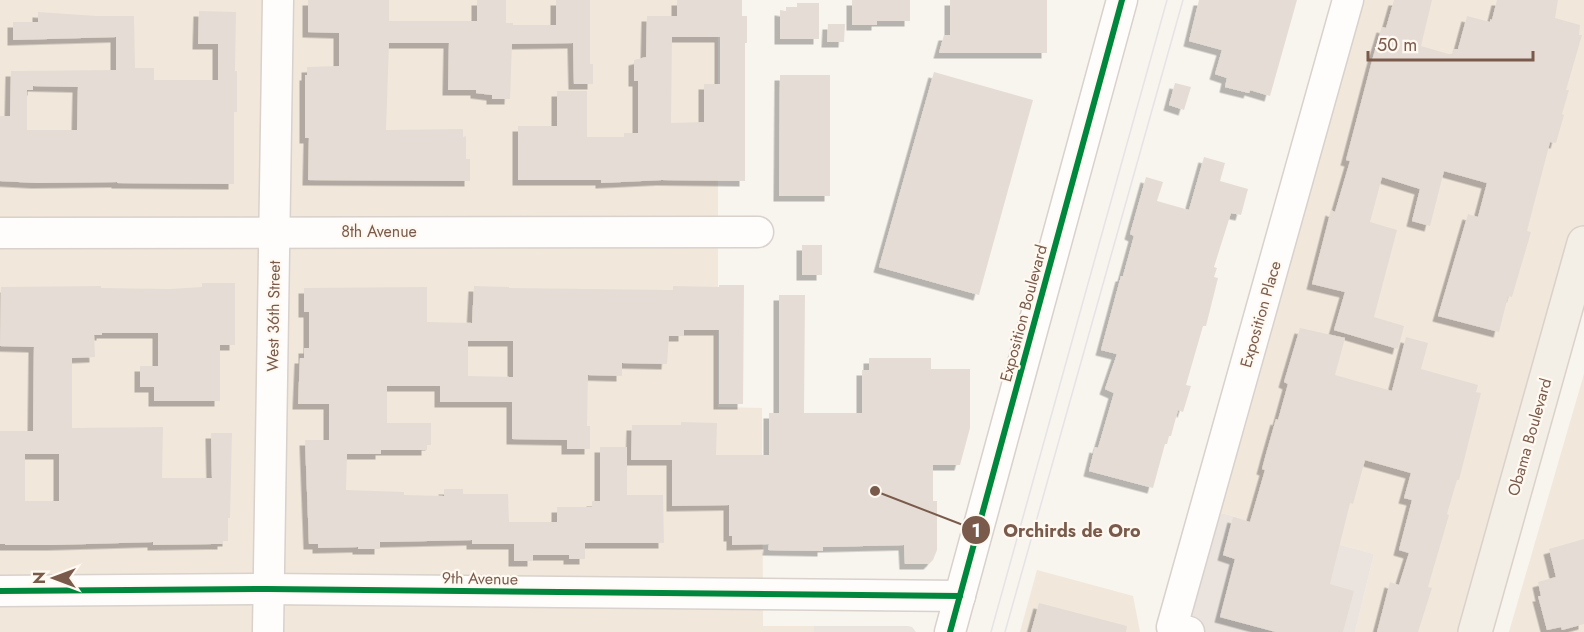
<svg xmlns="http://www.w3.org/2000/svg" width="1584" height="632" viewBox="0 0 1584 632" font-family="Jost,sans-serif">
	<defs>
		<filter id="shadow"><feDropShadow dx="-5.5" dy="5.5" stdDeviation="0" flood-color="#0004"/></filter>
	</defs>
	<rect width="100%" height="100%" fill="#f8f4ee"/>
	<g fill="#f1e7db">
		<polygon points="0,0 718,0 718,407 762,408 763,626 814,626 814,632 0,632"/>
		<polygon points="1348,0 1584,0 1584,244 1475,632 1355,632 1374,554 1206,509"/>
		<polygon points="1584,374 1584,632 1509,632"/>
		<polygon points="1037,570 1133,596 1140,632 1020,632"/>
	</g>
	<g fill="#ebe4de">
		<polygon points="1206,509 1374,554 1355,632 1189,632 1172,627"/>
		<polygon points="814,626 908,626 912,627 916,632 814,632"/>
	</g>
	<g fill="#e5ddd5" fill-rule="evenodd" filter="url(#shadow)">
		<polygon points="308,0 389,0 389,21 477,21 477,0 506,0 506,23 513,23 513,25 556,25 556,0 590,0 590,64 593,64 593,84 574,84 573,43 512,44 510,99 492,99 492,95 476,93 476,90 448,90 449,43 389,43 386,130 463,129 463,137 466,136 466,159 470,159 470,181 308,180 309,138 305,138 305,75 307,75 307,67 339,66 339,33 308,32"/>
		<path d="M 677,0 L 742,0 L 742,16 L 747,16 L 747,43 L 745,43 L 745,181 L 662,180 L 601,183 L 601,180 L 518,180 L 518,126 L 557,126 L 557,91 L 587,91 L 587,137 L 624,137 L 624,133 L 638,133 L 638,81 L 634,81 L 634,60 L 646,57 L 647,16 L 677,16 ZM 672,37 L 720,37 L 720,84 L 704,84 L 704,122 L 671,123 Z"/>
		<polygon points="852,0 910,0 910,21 877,21 877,25 852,25"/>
		<polygon points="950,0 1047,0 1047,53 939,53 944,35 950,35"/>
		<polygon points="1199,0 1297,0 1270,96 1250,90 1249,93 1225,87 1227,78 1215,74 1222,50 1189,41"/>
		<polygon points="1394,0 1432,0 1421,46 1452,55 1454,49 1458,49 1467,16 1490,22 1490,19 1492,20 1497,0 1558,0 1555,18 1580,25 1579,35 1582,35 1566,90 1569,90 1562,114 1564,115 1556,143 1550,142 1527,231 1531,232 1512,297 1508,296 1499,332 1438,316 1468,214 1478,217 1487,183 1444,171 1430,226 1412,221 1420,189 1382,177 1370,222 1397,230 1374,317 1404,326 1398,349 1334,330 1345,292 1312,284 1331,210 1335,212 1350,161 1346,160 1373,57 1382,27 1386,28"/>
		<polygon points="797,3 819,3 819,39 780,39 780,10 786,11 786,7 797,7"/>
		<path d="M 199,11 L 236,12 L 235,71 L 237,71 L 237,112 L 234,112 L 234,184 L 117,183 L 117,182 L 37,183 L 0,181 L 0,116 L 10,116 L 11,71 L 116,70 L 116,37 L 13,40 L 13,22 L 38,22 L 38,12 L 97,16 L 134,16 L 135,68 L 154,68 L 154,80 L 218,80 L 218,44 L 198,44 ZM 33,86 L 78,87 L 77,130 L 27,130 L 27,90 L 33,90 Z"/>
		<polygon points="828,24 845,24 844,42 827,42"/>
		<polygon points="934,72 1033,100 979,295 879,267"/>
		<polygon points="780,75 830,75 830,196 779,196"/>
		<polygon points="1175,83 1191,87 1184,110 1169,105"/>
		<polygon points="1204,157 1225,163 1220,181 1248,189 1241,215 1231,213 1214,267 1217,268 1214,277 1218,278 1206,326 1203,326 1186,385 1191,386 1183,412 1178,410 1171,436 1169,436 1167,444 1165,444 1153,488 1089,471 1095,447 1098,448 1114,393 1105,389 1117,354 1101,350 1121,276 1123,276 1134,236 1130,234 1146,177 1163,182 1157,201 1189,210"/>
		<rect x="802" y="245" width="20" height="30"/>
		<path d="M 202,283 L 235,283 L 235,345 L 220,345 L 220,401 L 154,401 L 154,387 L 140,387 L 140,366 L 158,366 L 158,333 L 102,333 L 102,335 L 94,335 L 95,357 L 72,358 L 72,428 L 163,427 L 162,478 L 212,478 L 211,433 L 232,433 L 230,518 L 228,518 L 228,541 L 223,541 L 223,544 L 212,544 L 153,545 L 153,542 L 53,545 L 5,545 L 5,544 L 0,544 L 0,431 L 33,431 L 34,347 L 0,346 L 1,287 L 101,286 L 101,288 L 170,289 L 202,287 ZM 25,454 L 59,454 L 59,501 L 25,501 Z"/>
		<path d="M 719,285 L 744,285 L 743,404 L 719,404 L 719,330 L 684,330 L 684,336 L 669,336 L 667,364 L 622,363 L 622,376 L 588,375 L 587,426 L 590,426 L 590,449 L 567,449 L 567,440 L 512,439 L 512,402 L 440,402 L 440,386 L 387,386 L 387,423 L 431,423 L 431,445 L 427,445 L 427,450 L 381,450 L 381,454 L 347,454 L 346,490 L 404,492 L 404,495 L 444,496 L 444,489 L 463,489 L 463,494 L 508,494 L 509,522 L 557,522 L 557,507 L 592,507 L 592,501 L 600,501 L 600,447 L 627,447 L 627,495 L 663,495 L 664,543 L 585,543 L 585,559 L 569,559 L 569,555 L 533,555 L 533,561 L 514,561 L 514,544 L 472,544 L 472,540 L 384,542 L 380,542 L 380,549 L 358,549 L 358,547 L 318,548 L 318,544 L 309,544 L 305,440 L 329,440 L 329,404 L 298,404 L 300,358 L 304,358 L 304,348 L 309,348 L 309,312 L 304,312 L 304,288 L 427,287 L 427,322 L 472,323 L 474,286 L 509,287 L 509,288 L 673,290 L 673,286 L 719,287 ZM 468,341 L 513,341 L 513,377 L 468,376 Z"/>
		<polygon points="779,295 805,295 804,413 862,413 862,370 869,370 869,358 931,358 931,369 970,369 970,428 960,465 933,465 933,501 937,501 937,550 933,560 929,564 905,564 904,545 823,547 823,551 768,550 769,544 732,545 732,536 729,536 729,505 672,506 672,460 631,460 632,425 681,425 681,422 717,423 716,455 769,455 769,413 779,413"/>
		<polygon points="1300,328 1345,338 1335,375 1392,391 1406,337 1428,343 1421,369 1478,385 1476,392 1481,393 1459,480 1457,480 1447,514 1449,515 1428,587 1432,588 1418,632 1377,632 1390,582 1399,585 1409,553 1399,550 1412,500 1404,498 1411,473 1365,460 1353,504 1350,503 1330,584 1354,591 1343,632 1276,632 1220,617 1235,559 1223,555 1233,517 1250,522 1265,470 1262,469 1266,454 1276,419 1278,420 1288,384 1284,382"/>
		<polygon points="1584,539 1584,624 1562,630 1561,627 1547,630 1538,596 1541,596 1538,582 1556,577 1549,549"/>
		<polygon points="1039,603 1127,626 1126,632 1031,632"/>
	</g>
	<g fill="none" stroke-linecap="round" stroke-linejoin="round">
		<g stroke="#d8d1cc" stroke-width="33">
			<g id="minor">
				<polyline points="0,233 758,232"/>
				<polyline points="0,591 268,589 960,596"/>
				<polyline points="268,632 278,0"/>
				<polyline points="950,632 1122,0"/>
				<polyline points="1189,632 1172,627 1348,0"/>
			</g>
		</g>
		<g stroke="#dad1ca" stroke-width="36">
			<polyline id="major" points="1475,632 1584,243"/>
		</g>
		<use href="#minor" stroke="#fefdfc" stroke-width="30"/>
		<use href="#major" stroke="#f3eee6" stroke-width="33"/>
		<g stroke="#e5e3e6" stroke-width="1.5">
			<polyline points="991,632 1167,0"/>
			<polyline points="1005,632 1183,0"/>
		</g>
		<g stroke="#fff9f1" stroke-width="10">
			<g id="cycleway">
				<polyline points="0,591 268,589 960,596"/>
				<polyline points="950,632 1122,0"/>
			</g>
		</g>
		<use href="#cycleway" stroke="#00873e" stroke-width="6"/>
	</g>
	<g text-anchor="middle" stroke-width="4.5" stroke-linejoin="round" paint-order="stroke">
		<g font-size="16" fill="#7a5b4b" stroke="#fff9f1">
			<text x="379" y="237">8th Avenue</text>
			<text transform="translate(1023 313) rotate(-75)" y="6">Exposition Boulevard</text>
			<text transform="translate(1260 314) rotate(-74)" y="6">Exposition Place</text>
			<text transform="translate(273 316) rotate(-89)" y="6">West 36th Street</text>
			<text transform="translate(1529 437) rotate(-74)" y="6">Obama Boulevard</text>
			<text transform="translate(480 578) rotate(1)" y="6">9th Avenue</text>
		</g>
	</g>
	<path fill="none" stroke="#7a5b4b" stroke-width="2" d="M875 491L976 530"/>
	<g fill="#7a5b4b" stroke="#fff9f1" stroke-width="2">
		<circle cx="875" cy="491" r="6"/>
		<circle cx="976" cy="530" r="15"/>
	</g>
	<g font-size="18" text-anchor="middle" font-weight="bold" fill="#fff">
		<text x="976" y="537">1</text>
	</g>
	<g font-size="18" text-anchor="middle" font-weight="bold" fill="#7a5b4b" stroke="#fff9f1" stroke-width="4.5" stroke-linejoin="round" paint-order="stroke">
		<text x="1072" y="537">Orchirds de Oro</text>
	</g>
	<g transform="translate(54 578) rotate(270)" stroke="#fff9f1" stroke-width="4.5" paint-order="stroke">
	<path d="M0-4.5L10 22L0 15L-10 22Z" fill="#7a5b4b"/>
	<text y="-9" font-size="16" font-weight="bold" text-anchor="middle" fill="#7a5b4b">N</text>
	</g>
	<path d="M1368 51v9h165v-9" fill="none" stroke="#7a5b4b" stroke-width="3"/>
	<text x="1377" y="51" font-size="18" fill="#7a5b4b" stroke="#fff9f1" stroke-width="4.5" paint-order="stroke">50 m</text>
</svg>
